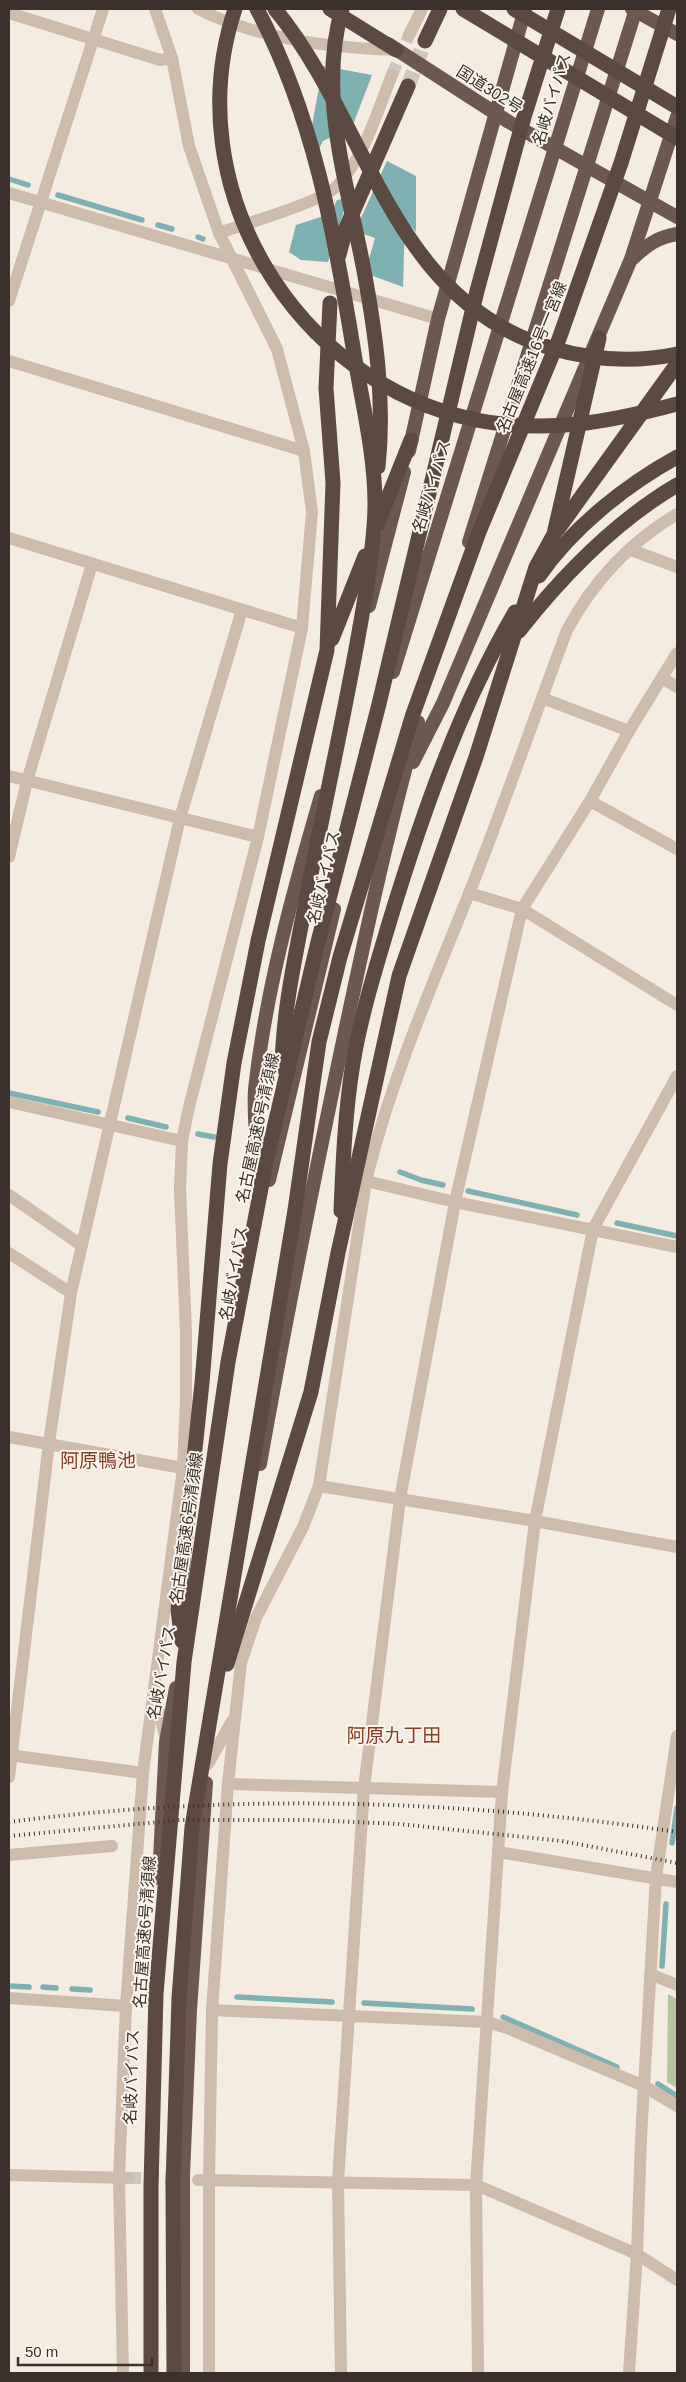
<svg xmlns="http://www.w3.org/2000/svg" width="686" height="2382" viewBox="0 0 686 2382" font-family="Arial,'Noto Sans JP',sans-serif">
	<rect width="100%" height="100%" fill="#f4ebe1"/>
	<polygon fill="#b8c4a0" points="668,1994 677,1999 677,2088 667,2082"/>
	<g fill="#7fb0b2">
		<polygon points="323,66 372,75 354,122 346,130 323,141 319,149 308,147"/>
		<polygon points="387,161 416,176 416,232 405,220 403,287 365,273 375,238 355,231"/>
		<polygon points="348,198 328,262 301,260 289,252 296,225 330,214 337,200"/>
	</g>
	<g fill="none" stroke-linecap="round" stroke-linejoin="round">
		<g stroke="#7fb0b2" stroke-width="5.5">
			<polyline points="9,179 28,185"/>
			<polyline points="58,195 142,220"/>
			<polyline points="158,225 172,229"/>
			<polyline points="198,237 203,239"/>
			<polyline points="9,1093 98,1112"/>
			<polyline points="128,1118 166,1127"/>
			<polyline points="198,1134 214,1137"/>
			<polyline points="400,1172 421,1180 443,1185"/>
			<polyline points="468,1191 577,1215"/>
			<polyline points="617,1223 677,1236"/>
			<polyline points="672,1843 677,1808"/>
			<polyline points="662,1966 666,1904"/>
			<polyline points="9,1986 29,1987"/>
			<polyline points="43,1987 56,1988"/>
			<polyline points="72,1989 90,1990"/>
			<polyline points="237,1997 332,2002"/>
			<polyline points="364,2003 472,2009"/>
			<polyline points="503,2017 617,2067"/>
			<polyline points="658,2084 677,2096"/>
		</g>
		<g stroke="#cfc6bd" stroke-width="12" stroke-dasharray="12 6" stroke-linecap="butt">
			<polyline points="392,75 409,35"/>
			<polyline points="129,2178 182,2179"/>
		</g>
		<polyline stroke="#cfc6bd" stroke-width="15" stroke-dasharray="15 8" stroke-linecap="butt" points="408,86 425,41"/>
		<g stroke="#cdbbac" stroke-width="12">
			<path d="M 198,9 C 258,39 329,48 396,50"/>
			<polyline points="9,13 160,60 172,58"/>
			<polyline points="409,35 422,9"/>
			<polyline points="9,193 438,319"/>
			<path d="M 219,233 C 244,224 322,202 337,186 C 365,156 377,112 392,75"/>
			<polyline points="9,301 103,9"/>
			<polyline points="9,361 304,451"/>
			<polyline points="9,538 302,628"/>
			<polyline points="631,550 677,567"/>
			<polyline points="662,678 677,687"/>
			<polyline points="542,698 629,731"/>
			<polyline points="590,801 677,849"/>
			<polyline points="9,857 27,781 92,564"/>
			<polyline points="469,893 522,909 677,1005"/>
			<polyline points="9,1102 182,1141"/>
			<polyline points="366,1181 455,1202 677,1247"/>
			<polyline points="9,1195 81,1245"/>
			<polyline points="9,1253 71,1293"/>
			<polyline points="9,1437 183,1468"/>
			<polyline points="319,1486 535,1521 677,1547"/>
			<polyline points="156,1698 166,1740"/>
			<polyline points="208,1764 232,1721"/>
			<polyline points="9,1777 49,1443 71,1293 180,818 242,610"/>
			<polyline points="228,1784 502,1792"/>
			<polyline points="498,1852 677,1882"/>
			<polyline points="9,1855 112,1846"/>
			<polyline points="650,1974 677,1985"/>
			<polyline points="9,1998 126,2006"/>
			<polyline points="212,2010 487,2022 507,2028 644,2086 677,2106"/>
			<polyline points="9,2175 129,2178"/>
			<polyline points="198,2180 476,2185 637,2254 677,2280"/>
			<polyline points="123,2373 119,2178 126,2006 143,1773 183,1468 186,1400 186,1333 180,1189 182,1141 189,1107 258,837 302,628 312,512 304,451 277,349 219,233 189,146 172,58 155,9"/>
			<path d="M 209,2373 L 209,2180 L 212,2010 L 228,1784 L 241,1663 L 256,1618 L 303,1527 L 319,1486 L 366,1181 C 390,1083 430,990 468,896 C 503,808 534,718 567,630 C 593,582 630,542 677,514"/>
			<polyline points="341,2373 338,2181 364,1788 400,1499 455,1202 522,909 590,801 629,731 677,653"/>
			<polyline points="478,2373 476,2185 502,1792 535,1521 593,1229 677,1076"/>
			<polyline points="629,2373 637,2254 641,2138 656,1877 677,1736"/>
		</g>
		<g stroke="#cdbbac" stroke-width="12">
			<polyline points="9,776 258,837"/>
			<polyline points="9,1755 143,1773"/>
		</g>
		<g stroke="#6c584f" stroke-width="14">
			<polyline points="632,9 677,34"/>
			<polyline points="388,44 509,122 677,217"/>
			<path d="M 633,258 C 647,245 658,237 677,234"/>
			<polyline points="409,451 438,319 525,9"/>
			<polyline points="469,542 636,9"/>
			<polyline points="369,606 404,472"/>
			<polyline points="393,672 598,9"/>
			<polyline points="413,762 443,703 631,259 677,117"/>
			<path d="M 259,1180 C 258,1151 253,1117 255,1089 C 266,989 293,892 321,796"/>
			<polyline points="269,1180 334,909"/>
			<path d="M 260,1464 C 284,1328 311,1194 339,1060 C 363,946 387,833 418,722"/>
			<polyline points="159,1878 166,1742 176,1688"/>
			<polyline points="183,2373 183,2175 190,2010 206,1783"/>
		</g>
		<g stroke="#5c4a42" stroke-width="15">
			<path d="M 235,9 C 176,186 295,383 476,420 C 547,434 609,422 677,404"/>
			<path d="M 257,9 C 313,114 334,231 353,347 C 361,398 375,452 375,504 C 375,531 371,558 367,585 C 350,694 324,802 304,911 C 294,962 283,1014 282,1067"/>
			<path d="M 275,9 C 369,123 390,300 551,348 C 592,360 635,363 677,354"/>
			<polyline points="330,9 396,50"/>
			<path d="M 342,9 C 317,96 348,185 364,271 C 376,335 385,402 378,467"/>
			<polyline points="463,9 677,138"/>
			<polyline points="514,9 677,107"/>
			<polyline points="425,41 440,9"/>
			<polyline points="339,255 346,228 408,86"/>
			<polyline points="377,525 411,440"/>
			<polyline points="558,529 677,364"/>
			<path d="M 539,576 C 572,528 626,485 677,457"/>
			<path d="M 519,631 C 563,575 616,521 677,485"/>
			<polyline points="332,639 365,556"/>
			<path d="M 341,1211 C 343,1162 345,1112 353,1063 C 361,1015 376,967 390,920 C 422,815 459,708 515,612"/>
			<polyline points="182,1641 178,1610 202,1383 220,1164 234,1063 258,941 327,650 333,483 326,388 330,303"/>
			<polyline points="227,1664 311,1392 338,1253 399,976 476,757 536,567 554,534 599,338"/>
			<polyline points="151,2373 151,2186 156,1994 184,1662 228,1362 266,1162 317,946 379,704 477,291 524,117 558,9"/>
			<polyline points="174,2373 173,2184 179,1998 192,1827 295,1210 319,1042 340,957 413,714 479,532 559,339 621,163 669,9"/>
		</g>
		<g stroke="#3b302b" stroke-width="4" stroke-dasharray="1 4" stroke-linecap="butt">
			<path d="M 9,1822 C 231,1793 456,1799 677,1832"/>
			<polyline points="9,1836 181,1820 309,1820 399,1824 562,1841 677,1863"/>
		</g>
	</g>
	<g text-anchor="middle" stroke-width="4" stroke-linejoin="round" paint-order="stroke">
		<g font-size="16" fill="#3b302b" stroke="#fbf5ee">
			<text transform="translate(490 89) rotate(32)" y="6">国道302号</text>
			<text transform="translate(551 99) rotate(-73)" y="6">名岐バイパス</text>
			<text transform="translate(531 357) rotate(-68)" y="6">名古屋高速16号一宮線</text>
			<text transform="translate(431 486) rotate(-73)" y="6">名岐バイパス</text>
			<text transform="translate(323 877) rotate(-77)" y="6">名岐バイパス</text>
			<text transform="translate(257 1128) rotate(-78)" y="6">名古屋高速6号清須線</text>
			<text transform="translate(233 1273) rotate(-80)" y="6">名岐バイパス</text>
			<text transform="translate(186 1528) rotate(-82)" y="6">名古屋高速6号清須線</text>
			<text transform="translate(161 1672) rotate(-80)" y="6">名岐バイパス</text>
			<text transform="translate(144 1932) rotate(-86)" y="6">名古屋高速6号清須線</text>
			<text transform="translate(131 2077) rotate(-88)" y="6">名岐バイパス</text>
		</g>
		<g font-size="19" fill="#8c3b22" stroke="#fbf5ee">
			<text x="98" y="1467">阿原鴨池</text>
			<text x="394" y="1742">阿原九丁田</text>
		</g>
	</g>
	<rect width="686" height="2382" fill="none" stroke="#3b302b" stroke-width="20"/>
	<path d="M18 2357v8h134v-8" fill="none" stroke="#3b302b" stroke-width="2.5"/>
	<text x="25" y="2357" font-size="15" fill="#3b302b" stroke="#fbf5ee" stroke-width="4" paint-order="stroke">50 m</text>
</svg>
